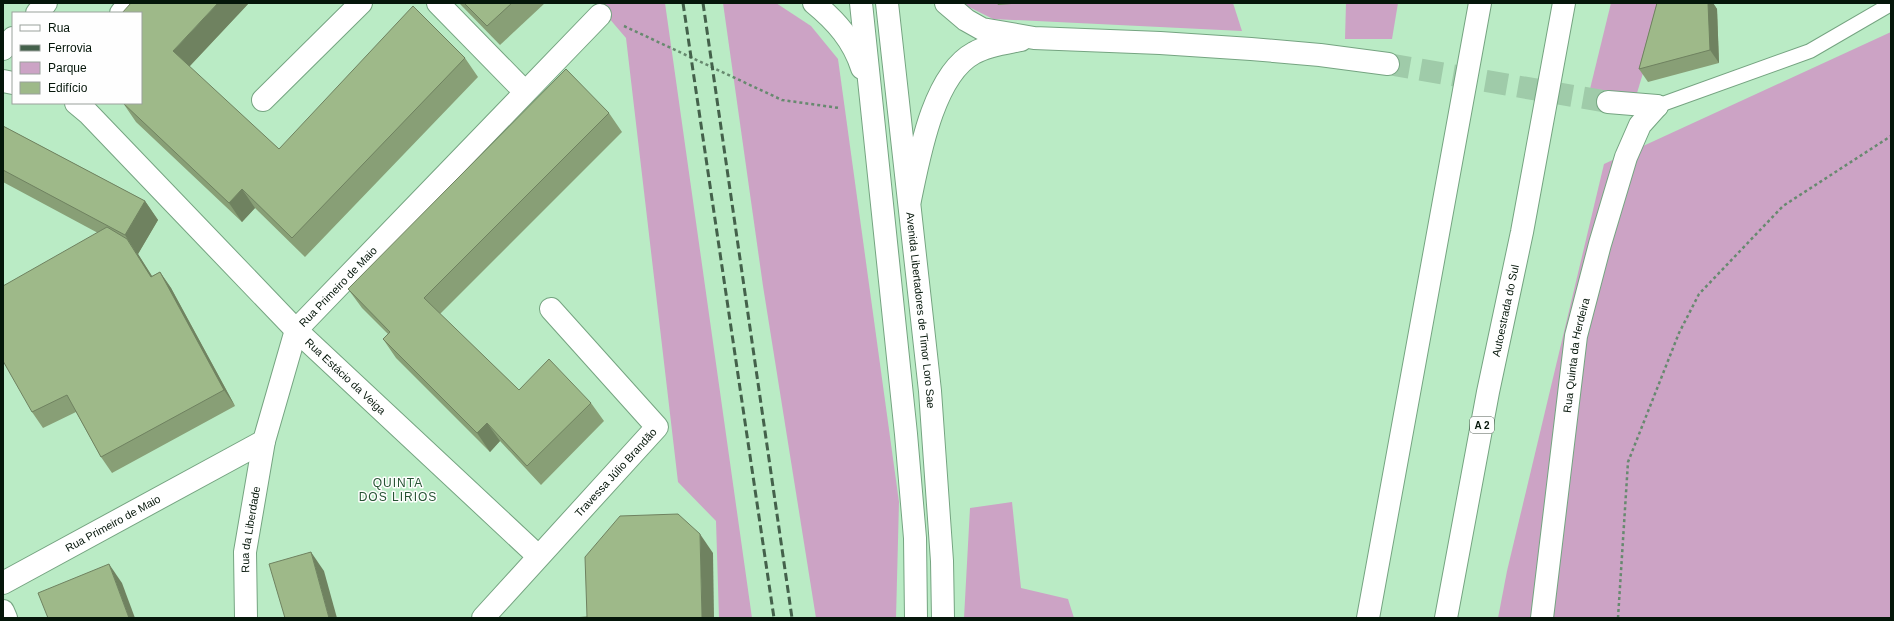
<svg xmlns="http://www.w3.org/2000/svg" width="1894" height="621" viewBox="0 0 1894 621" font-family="Helvetica,sans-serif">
	<rect width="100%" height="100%" fill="#baebc5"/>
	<g fill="#cca3c5">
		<polygon points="596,3 665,3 752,618 719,618 716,521 678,482 626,38"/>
		<polygon points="723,3 776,3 811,26 838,59 899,502 896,618 816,618 763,286"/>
		<polygon points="961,3 1233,3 1242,31 993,19"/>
		<polygon points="1346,3 1398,3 1392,39 1345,39"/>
		<polygon points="1611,3 1664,3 1637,93 1590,89"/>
		<polygon points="1891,32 1891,618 1498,618 1507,571 1604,164"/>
		<polygon points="1012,502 1021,588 1068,599 1074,618 964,618 970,508"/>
	</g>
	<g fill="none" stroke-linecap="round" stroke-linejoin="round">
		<polyline stroke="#9fcba9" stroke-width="22" stroke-dasharray="22 11" stroke-linecap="butt" points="1388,64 1608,102"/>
		<g stroke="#75a481" stroke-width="16">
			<polyline id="lane" points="1657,106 1810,51 1891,4"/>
		</g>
		<g stroke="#75a481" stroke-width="24">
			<g id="street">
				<polyline points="438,3 525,92"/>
				<polyline points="946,3 966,20 982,29 1034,38 1160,43 1251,49 1320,55 1388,64"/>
				<polyline points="121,13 130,3"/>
				<polyline points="3,81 13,83"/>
				<polyline points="263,100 361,3"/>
				<polyline points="1608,102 1657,106"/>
				<path id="s1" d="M 76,103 L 88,113 L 296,330 L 538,556"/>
				<path d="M 910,200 C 919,157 933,75 974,53 C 988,45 1006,43 1021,40"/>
				<path id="s2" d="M 3,583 L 264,441 L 296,330 L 600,15"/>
				<polyline points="3,611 6,618"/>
				<path id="s3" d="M 246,618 L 245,552 L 264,441"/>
				<path id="s4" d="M 483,618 L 657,427 L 551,309"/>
				<path id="s5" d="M 1542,618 L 1576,336 L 1600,244 L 1626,157 L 1640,125 L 1657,106"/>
			</g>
		</g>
		<g stroke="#75a481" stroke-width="24">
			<g id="secondary">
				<path d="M 814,3 C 836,21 853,40 862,68"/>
				<polyline points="861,3 906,434 915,538 916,618"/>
				<path id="s6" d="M 887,3 L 930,391 L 942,561 L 943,618"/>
			</g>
		</g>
		<g stroke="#75a481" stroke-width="24">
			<g id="primary">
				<polyline points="37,13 46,3"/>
				<polyline points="3,49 13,38"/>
			</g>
		</g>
		<g stroke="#75a481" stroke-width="24">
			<g id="highway">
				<polyline points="1368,618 1480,3"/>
				<path id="s7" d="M 1446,618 L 1488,392 L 1522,232 L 1564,3"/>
			</g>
		</g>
		<g stroke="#67896f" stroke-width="2.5" stroke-dasharray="3 3" stroke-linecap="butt">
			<polyline points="624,26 782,100 839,108"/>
			<polyline points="1618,618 1628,462 1679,333 1699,294 1783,206 1891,136"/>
		</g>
		<use href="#lane" stroke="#fff" stroke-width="14"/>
		<use href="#street" stroke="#fff" stroke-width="22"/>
		<use href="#secondary" stroke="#fff" stroke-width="22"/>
		<use href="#primary" stroke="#fff" stroke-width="22"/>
		<use href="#highway" stroke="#fff" stroke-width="22"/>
		<g stroke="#44614b" stroke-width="3" stroke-dasharray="8 4" stroke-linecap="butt">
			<polyline points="683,3 774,618"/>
			<polyline points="703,3 792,618"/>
		</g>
	</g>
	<g fill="#889f76">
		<polygon points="249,3 189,67 279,149 465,58 478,77 305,257 255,208 242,222 136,122 123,103"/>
		<polygon points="459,3 545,3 500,45"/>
		<polygon points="997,3 1027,3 998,5"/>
		<polygon points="1657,3 1713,3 1717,9 1719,63 1648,82 1639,69"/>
		<polygon points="609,113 622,132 440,314 519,390 591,403 604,421 541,485 500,441 490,452 396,358 383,339 388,334 362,308 348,289"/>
		<polygon points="3,126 145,201 158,220 138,254 152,276 160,272 171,288 235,406 112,473 101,457 76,412 43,428 32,412 98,233 3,182"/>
	</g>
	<g fill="#6f8260">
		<polygon points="218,3 249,3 186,70 173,51"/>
		<polygon points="1704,3 1713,3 1717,9 1719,63 1710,50"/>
		<polygon points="242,189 255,208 242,222 229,203"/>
		<polygon points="145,201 158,220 138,254 162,292 151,277 125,235"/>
		<polygon points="160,272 171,288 235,406 224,390"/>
		<polygon points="487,423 500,441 490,452 477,433"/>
		<polygon points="700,534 713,553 714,618 702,618"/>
		<polygon points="311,552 324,571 337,618 329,618"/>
		<polygon points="109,564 122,583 135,618 129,618"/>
	</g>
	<g fill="#9eb989" stroke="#6f8260">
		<polygon points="131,3 218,3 173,51 279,149 413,6 465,58 292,238 242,189 229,203 123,103 141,103 141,13 122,13"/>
		<polygon points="464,3 512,3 487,26"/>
		<polygon points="1657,3 1708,3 1710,50 1639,69"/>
		<polygon points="566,69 609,113 424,298 519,390 549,359 591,403 527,466 487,423 477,433 383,339 390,332 348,289"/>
		<polygon points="3,126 145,201 125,235 3,170"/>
		<polygon points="107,227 127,239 151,277 160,272 224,390 101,457 67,395 32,412 3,361 3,286"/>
		<polygon points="678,514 700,534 702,618 572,618 587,617 585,557 620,516"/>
		<polygon points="311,552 329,618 285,618 269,564"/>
		<polygon points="109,564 129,618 48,618 38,593"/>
	</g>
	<g text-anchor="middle" stroke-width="3" stroke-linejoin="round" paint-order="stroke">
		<rect fill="#fefefe" stroke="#505c53" stroke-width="1" x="1470" y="417" width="24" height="16" rx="3"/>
		<g font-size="10" font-weight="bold" fill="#05160a">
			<text x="1482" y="429">A 2</text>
		</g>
		<g font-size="11" fill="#05160a" stroke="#fefefe">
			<text dy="4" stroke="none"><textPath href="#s2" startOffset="473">Rua Primeiro de Maio</textPath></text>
			<text dy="4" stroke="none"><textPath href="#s6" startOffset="309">Avenida Libertadores de Timor Loro Sae</textPath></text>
			<text dy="4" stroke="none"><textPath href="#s7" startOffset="313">Autoestrada do Sul</textPath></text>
			<text dy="4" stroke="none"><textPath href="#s5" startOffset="265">Rua Quinta da Herdeira</textPath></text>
			<text dy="4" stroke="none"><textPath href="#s1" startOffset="384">Rua Estácio da Veiga</textPath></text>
			<text dy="4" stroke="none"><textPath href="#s4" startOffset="197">Travessa Júlio Brandão</textPath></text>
			<text dy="4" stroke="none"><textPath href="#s2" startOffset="125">Rua Primeiro de Maio</textPath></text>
			<text dy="4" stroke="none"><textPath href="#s3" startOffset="89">Rua da Liberdade</textPath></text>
		</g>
		<g font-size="12" letter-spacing="1" fill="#265333" stroke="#fefefe">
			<text x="398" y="487">QUINTA<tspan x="398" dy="14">DOS LIRIOS</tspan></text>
		</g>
	</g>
	<rect width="1894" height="621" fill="none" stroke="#05160a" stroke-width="8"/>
	<rect x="12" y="12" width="130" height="92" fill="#fefefe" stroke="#9aa19c"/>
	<rect x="20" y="25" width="20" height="6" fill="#ffffff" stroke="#9aa19c"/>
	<text x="48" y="32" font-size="12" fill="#05160a">Rua</text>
	<rect x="20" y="45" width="20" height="6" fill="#44614b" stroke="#9aa19c"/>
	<text x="48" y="52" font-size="12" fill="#05160a">Ferrovia</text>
	<rect x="20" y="62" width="20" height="12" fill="#cca3c5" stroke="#9aa19c"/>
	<text x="48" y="72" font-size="12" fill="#05160a">Parque</text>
	<rect x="20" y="82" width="20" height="12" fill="#9eb989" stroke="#9aa19c"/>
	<text x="48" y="92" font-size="12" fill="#05160a">Edifício</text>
</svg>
